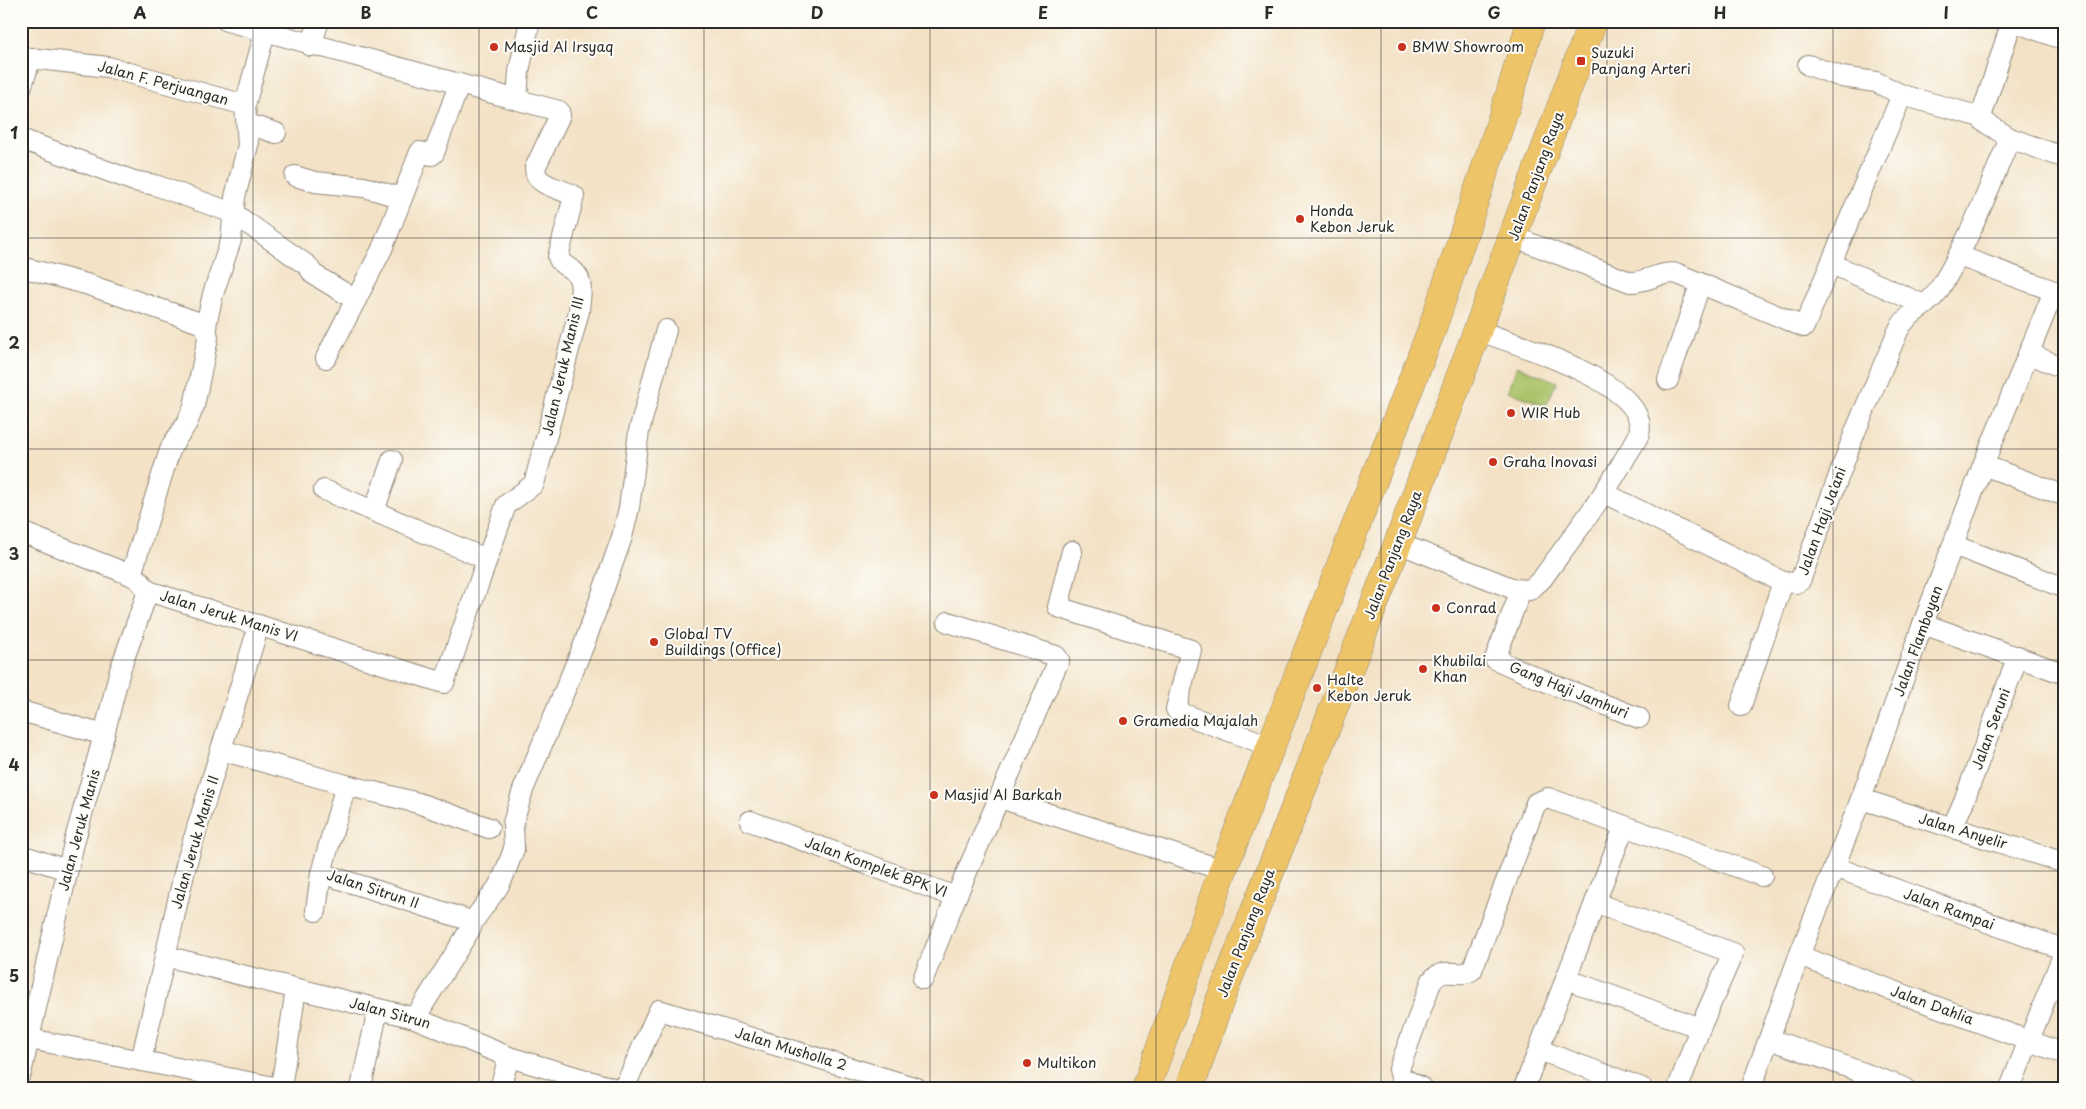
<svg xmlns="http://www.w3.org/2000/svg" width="2086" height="1109" viewBox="0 0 2086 1109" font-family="'Playpen Sans',sans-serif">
	<rect width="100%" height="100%" fill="#fdfcf7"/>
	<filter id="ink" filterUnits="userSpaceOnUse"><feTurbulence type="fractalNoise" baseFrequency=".02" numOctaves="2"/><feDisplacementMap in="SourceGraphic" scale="10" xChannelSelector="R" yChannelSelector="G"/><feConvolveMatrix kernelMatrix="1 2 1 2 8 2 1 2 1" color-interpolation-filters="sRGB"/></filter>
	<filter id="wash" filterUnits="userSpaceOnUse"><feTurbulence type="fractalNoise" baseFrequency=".0096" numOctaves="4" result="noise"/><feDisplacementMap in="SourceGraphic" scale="20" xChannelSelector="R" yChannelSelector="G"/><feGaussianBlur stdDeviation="1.12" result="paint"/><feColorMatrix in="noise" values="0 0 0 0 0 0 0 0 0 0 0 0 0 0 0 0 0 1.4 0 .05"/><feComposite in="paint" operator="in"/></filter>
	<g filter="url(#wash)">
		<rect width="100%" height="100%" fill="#f3e2c6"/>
		<polygon fill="#aac368" stroke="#6a774a" points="1517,366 1557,382 1546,406 1508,391"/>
	</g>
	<g filter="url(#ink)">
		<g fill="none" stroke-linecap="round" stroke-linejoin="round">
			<g stroke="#8f8678" stroke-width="22">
				<g id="street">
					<path d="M 227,21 L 559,111 L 560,115 L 535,168 C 535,187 560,187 574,196 L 558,257 C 560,263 564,265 569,268 C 586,277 580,295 579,311 L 534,484 L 506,505 L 444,683 L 148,591 L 139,580 L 131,575 L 168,456 L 172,445 L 187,423 L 194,406 L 208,338 L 206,325 L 213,294 L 231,240 L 235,197 L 248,145 L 245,105 L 265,32"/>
					<polyline points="2010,21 2011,24 1981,117 1983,121 2010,138 2065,158"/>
					<polyline points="2012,21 2065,40"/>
					<polyline points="311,46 319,21"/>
					<polyline points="21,57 108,67 245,105"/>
					<polyline points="1808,65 1842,77 1876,82 1902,95 1981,117"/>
					<polyline points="21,88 31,58"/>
					<polyline points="517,99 519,71 530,21"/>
					<polyline points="248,124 276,133"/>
					<polyline points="21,139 134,181 155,185 233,213 308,266 313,274 356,300"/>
					<polyline points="295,176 315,182 364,187 402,198"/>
					<path d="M 1514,237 L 1630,282 C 1646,283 1663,270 1678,274 L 1804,327 L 1902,95"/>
					<polyline points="1832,264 1924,305"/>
					<polyline points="21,267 86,284 206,325"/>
					<polyline points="2030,354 2065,369"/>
					<polyline points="326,358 382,249 420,152 432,155 434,153 459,85"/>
					<polyline points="1668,380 1700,285 1698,282"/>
					<polyline points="1983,465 2065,496"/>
					<polyline points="324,490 486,559"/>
					<path d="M 1604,493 L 1783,582 L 1796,583 L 1800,581 L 1855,432 L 1898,331 C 1907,312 1927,308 1938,291 C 1968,244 1988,190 2010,138"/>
					<polyline points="374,511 392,460"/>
					<polyline points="21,532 131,575"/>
					<path d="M 1398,543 L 1514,589 L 1530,590 L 1542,579 C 1570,540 1600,502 1624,460 C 1628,452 1636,442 1639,434 C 1652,384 1513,343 1479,331"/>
					<polyline points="1953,545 2065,588"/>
					<polyline points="1072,551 1058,607 1191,650 1176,709 1178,712 1270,746"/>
					<polyline points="1521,590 1495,659 1542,680 1639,718"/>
					<polyline points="1923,624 2065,674"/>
					<polyline points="1741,706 1783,582"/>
					<polyline points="21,711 104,735"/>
					<polyline points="221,750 346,785 321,873 468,920 471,928 415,1018"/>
					<polyline points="346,785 418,803 489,828"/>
					<polyline points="1000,798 1223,870"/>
					<polyline points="1861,799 2065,863"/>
					<polyline points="750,821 956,897 1059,660 1056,656 948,622"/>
					<polyline points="1952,828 1964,801 2018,656"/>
					<polyline points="21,855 67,870"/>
					<polyline points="1834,867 2065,950"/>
					<polyline points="1595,903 1733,953 1700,1028 1678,1088"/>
					<polyline points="316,911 321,873"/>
					<polyline points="471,924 498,887 504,875 514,849 513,823 523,790 585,642 622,537 629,508 639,431 666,330"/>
					<polyline points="165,956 415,1018 509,1057 613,1088"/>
					<polyline points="1799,956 2065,1054"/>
					<polyline points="923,979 956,897"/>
					<polyline points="1566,979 1700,1028"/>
					<polyline points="30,1039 279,1088"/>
					<polyline points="1770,1039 1905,1088"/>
					<polyline points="1539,1050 1642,1088"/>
					<polyline points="141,1061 187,861 259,625"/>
					<polyline points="21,1073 74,843 104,735 120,670 148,591"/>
					<polyline points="281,1088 296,989"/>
					<polyline points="361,1088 378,1009"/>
					<polyline points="500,1088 509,1057"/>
					<polyline points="620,1088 625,1086 659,1010 917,1088"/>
					<path d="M 1422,1088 L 1401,1077 L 1399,1069 L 1432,980 C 1446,965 1460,979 1472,970 L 1536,803 L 1548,798 L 1762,876"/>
					<polyline points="1524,1088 1624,827"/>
					<polyline points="1751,1088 1799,956 1861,799 1923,624 1983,465 2054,291 1959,256"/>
					<polyline points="2010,1088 2065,950"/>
				</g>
			</g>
			<g stroke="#8f8678" stroke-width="29">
				<g id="primary">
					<polyline points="1146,1088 1223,870 1432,329 1510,94 1531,21"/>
					<polyline points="1190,1088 1217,1008 1398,543 1593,21"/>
				</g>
			</g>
			<use href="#street" stroke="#fff" stroke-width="20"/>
			<use href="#primary" stroke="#eec469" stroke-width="28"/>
		</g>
	</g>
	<path fill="none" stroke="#2b2b2b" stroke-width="1" stroke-opacity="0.55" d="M 253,21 L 253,1088M 479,21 L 479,1088M 704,21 L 704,1088M 930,21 L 930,1088M 1156,21 L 1156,1088M 1381,21 L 1381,1088M 1607,21 L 1607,1088M 1833,21 L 1833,1088M 21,238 L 2065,238M 21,449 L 2065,449M 21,660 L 2065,660M 21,871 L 2065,871"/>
	<g fill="#c8321e" stroke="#fdfcf7" stroke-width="2">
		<circle cx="494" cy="47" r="5"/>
		<circle cx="1402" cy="47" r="5"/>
		<rect x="1576" y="56" width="10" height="10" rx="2.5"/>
		<circle cx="1300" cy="219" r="5"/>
		<circle cx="1511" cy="413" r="5"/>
		<circle cx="1493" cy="462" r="5"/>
		<circle cx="1436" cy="608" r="5"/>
		<circle cx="654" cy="642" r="5"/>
		<circle cx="1423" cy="669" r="5"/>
		<circle cx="1317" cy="688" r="5"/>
		<circle cx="1123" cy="721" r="5"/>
		<circle cx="934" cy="795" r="5"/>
		<circle cx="1027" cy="1063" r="5"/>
	</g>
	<g text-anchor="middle" stroke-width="4" stroke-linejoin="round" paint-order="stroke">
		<g font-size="14" fill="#2b2b2b" stroke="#fdfcf7" text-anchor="start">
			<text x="504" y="52">Masjid Al Irsyaq</text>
			<text x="1412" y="52">BMW Showroom</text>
			<text x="1591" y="58">Suzuki<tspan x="1591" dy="16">Panjang Arteri</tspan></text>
			<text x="1310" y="216">Honda<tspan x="1310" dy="16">Kebon Jeruk</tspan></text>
			<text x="1521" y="418">WIR Hub</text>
			<text x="1503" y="467">Graha Inovasi</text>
			<text x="1446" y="613">Conrad</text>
			<text x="664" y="639">Global TV<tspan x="664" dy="16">Buildings (Office)</tspan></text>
			<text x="1433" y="666">Khubilai<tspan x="1433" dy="16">Khan</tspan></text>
			<text x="1327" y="685">Halte<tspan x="1327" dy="16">Kebon Jeruk</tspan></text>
			<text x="1133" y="726">Gramedia Majalah</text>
			<text x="944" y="800">Masjid Al Barkah</text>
			<text x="1037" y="1068">Multikon</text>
		</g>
		<g font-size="14" fill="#2b2b2b" stroke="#fdfcf7">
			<text transform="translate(163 83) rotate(15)" y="5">Jalan F. Perjuangan</text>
			<text transform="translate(1536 176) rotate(-70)" y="5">Jalan Panjang Raya</text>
			<text transform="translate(563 366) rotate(-77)" y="5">Jalan Jeruk Manis III</text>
			<text transform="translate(1822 521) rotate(-70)" y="5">Jalan Haji Ja'ani</text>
			<text transform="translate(1393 555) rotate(-69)" y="5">Jalan Panjang Raya</text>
			<text transform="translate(229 616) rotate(17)" y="5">Jalan Jeruk Manis VI</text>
			<text transform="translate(1918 641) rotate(-70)" y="5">Jalan Flamboyan</text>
			<text transform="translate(1569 690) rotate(22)" y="5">Gang Haji Jamhuri</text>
			<text transform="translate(1991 729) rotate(-70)" y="5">Jalan Seruni</text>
			<text transform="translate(79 830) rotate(-75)" y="5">Jalan Jeruk Manis</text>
			<text transform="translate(1963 831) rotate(17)" y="5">Jalan Anyelir</text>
			<text transform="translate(195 842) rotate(-74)" y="5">Jalan Jeruk Manis II</text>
			<text transform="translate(876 867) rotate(20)" y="5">Jalan Komplek BPK VI</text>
			<text transform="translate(373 889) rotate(18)" y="5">Jalan Sitrun II</text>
			<text transform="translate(1949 909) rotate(20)" y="5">Jalan Rampai</text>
			<text transform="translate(1246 933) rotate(-69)" y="5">Jalan Panjang Raya</text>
			<text transform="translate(1932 1005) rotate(20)" y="5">Jalan Dahlia</text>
			<text transform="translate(390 1013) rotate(15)" y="5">Jalan Sitrun</text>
			<text transform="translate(791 1049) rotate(17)" y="5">Jalan Musholla 2</text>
		</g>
	</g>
	<rect width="2086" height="1109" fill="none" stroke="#fdfcf7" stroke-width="55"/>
	<rect x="28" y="28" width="2030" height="1054" fill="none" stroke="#2b2b2b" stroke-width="2"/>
	<g font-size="16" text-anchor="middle" font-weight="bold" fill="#2b2b2b">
		<text x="140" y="19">A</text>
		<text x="366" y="19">B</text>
		<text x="592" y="19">C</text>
		<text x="817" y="19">D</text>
		<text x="1043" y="19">E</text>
		<text x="1269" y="19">F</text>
		<text x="1494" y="19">G</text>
		<text x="1720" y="19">H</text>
		<text x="1946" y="19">I</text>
		<text x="14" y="139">1</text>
		<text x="14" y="349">2</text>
		<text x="14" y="560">3</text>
		<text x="14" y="771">4</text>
		<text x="14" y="982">5</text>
	</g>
</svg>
